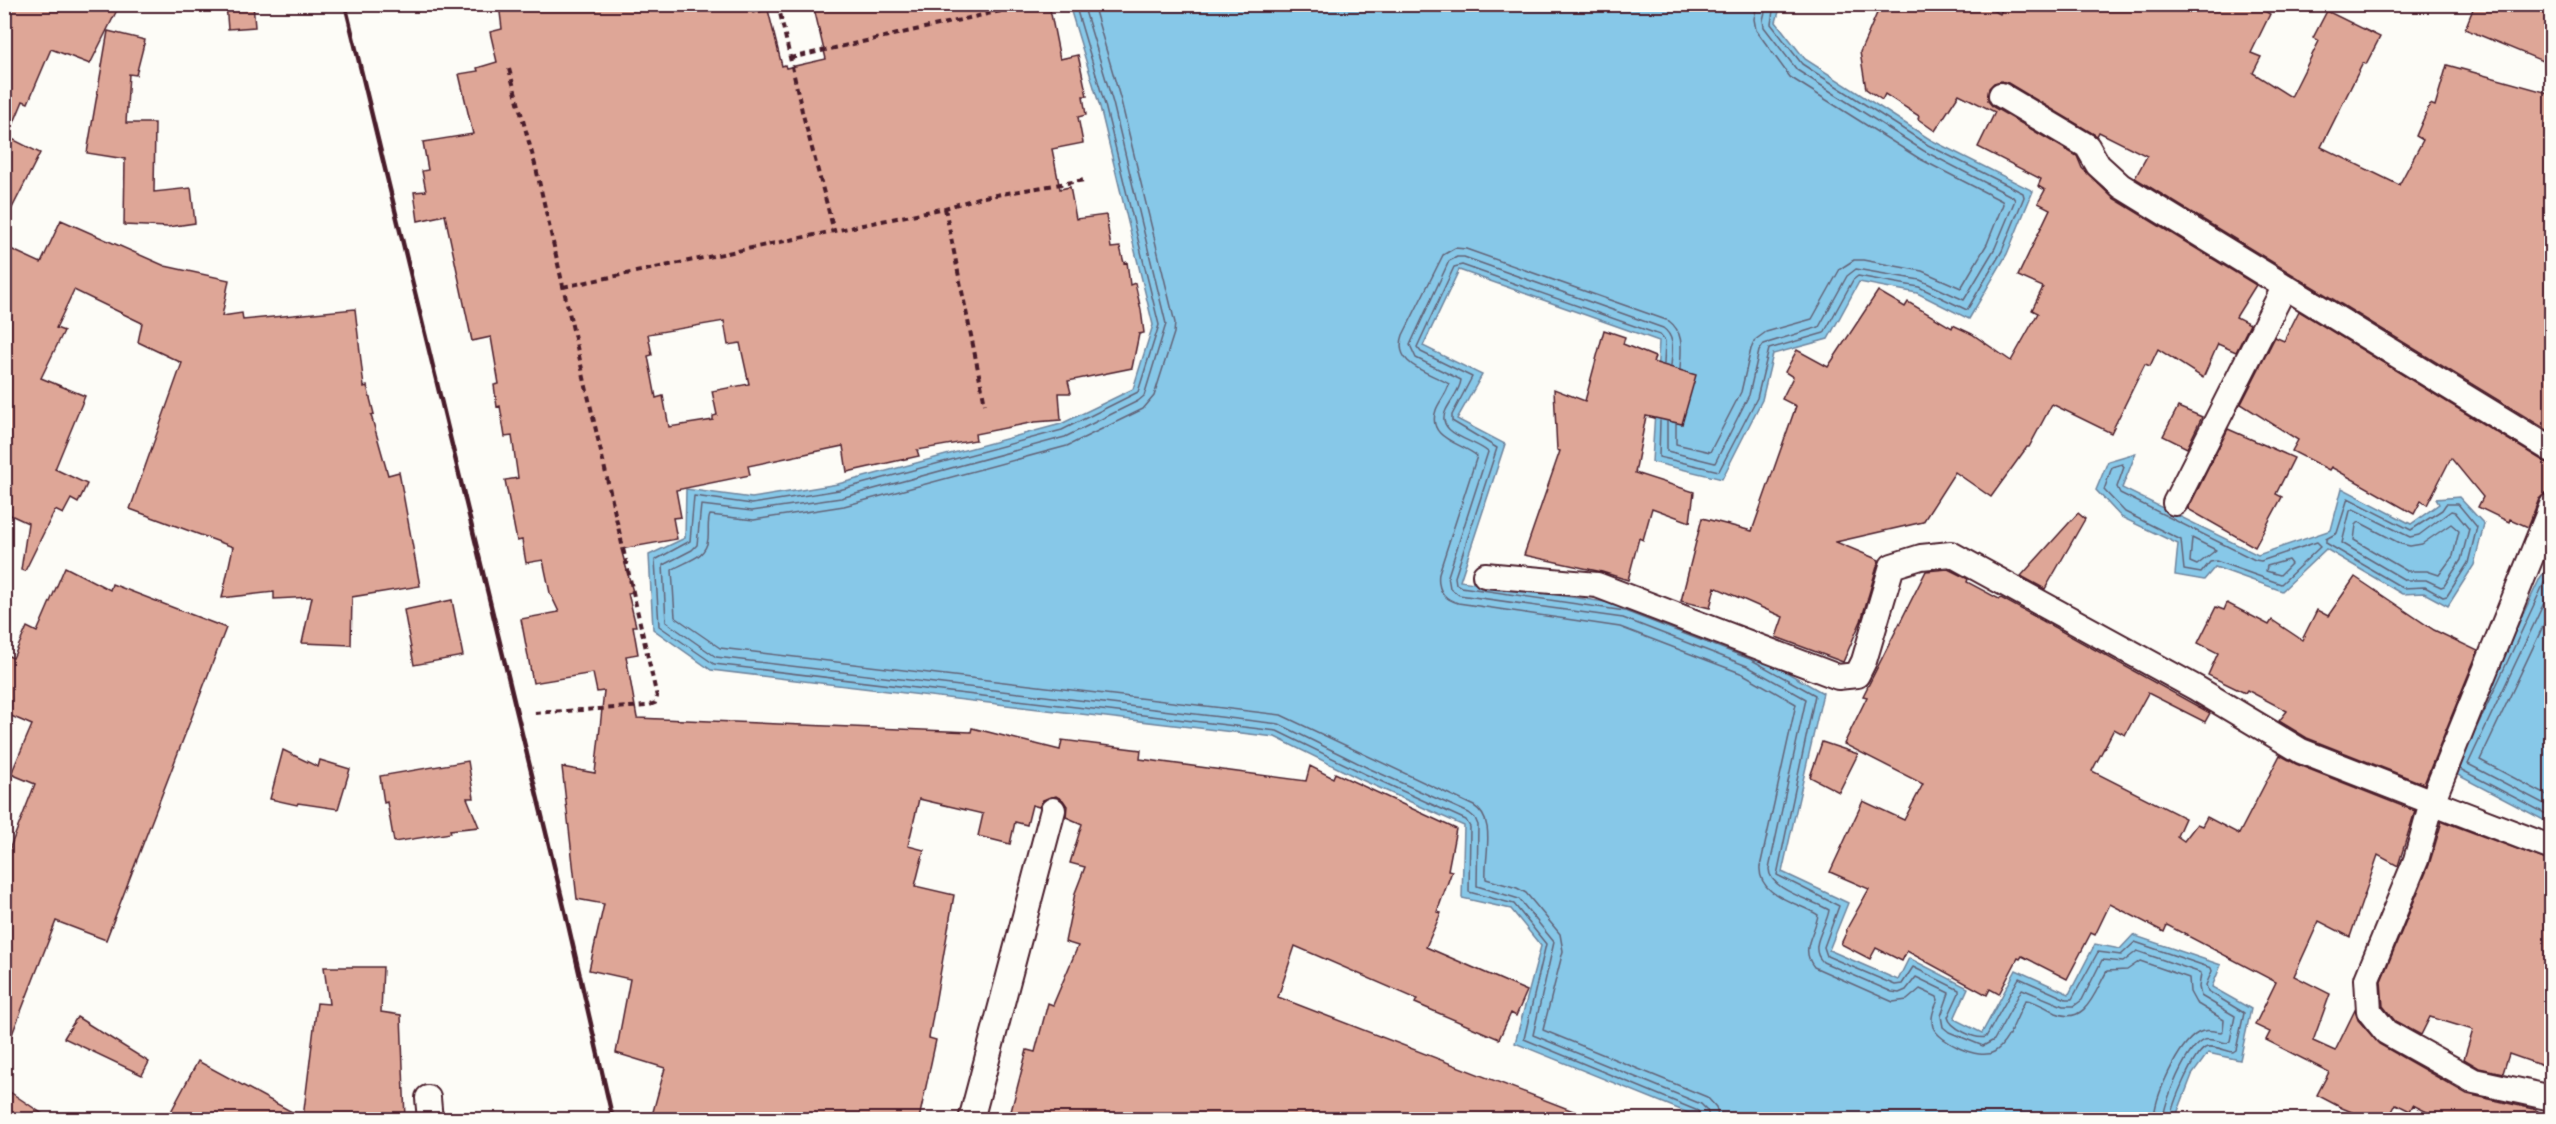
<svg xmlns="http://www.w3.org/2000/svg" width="2556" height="1124" viewBox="0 0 2556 1124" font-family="'Gochi Hand',sans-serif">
	<rect width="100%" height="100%" fill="#fdfcf7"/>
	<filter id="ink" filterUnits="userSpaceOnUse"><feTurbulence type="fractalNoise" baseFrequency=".0167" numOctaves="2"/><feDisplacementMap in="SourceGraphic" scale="12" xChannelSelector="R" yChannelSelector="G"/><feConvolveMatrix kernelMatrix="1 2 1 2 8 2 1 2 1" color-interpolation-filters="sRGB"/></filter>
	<g filter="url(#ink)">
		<g fill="#87c8e8" stroke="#6f849c" stroke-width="1.5">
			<polygon points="1069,5 1781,5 1776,22 1805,59 1931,140 2033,191 2007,254 1969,319 1917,293 1859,282 1828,339 1773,354 1762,400 1722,479 1652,462 1659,341 1459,270 1423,346 1482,375 1457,419 1505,444 1460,581 1626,605 1753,653 1823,693 1782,872 1848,903 1829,950 1898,980 1909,958 1968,988 1954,1019 1982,1033 2016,970 2069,994 2095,944 2120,949 2133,935 2221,965 2212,987 2251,1009 2240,1060 2208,1053 2192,1075 2175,1119 1703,1119 1515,1043 1541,946 1511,909 1462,898 1464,826 1362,780 1275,737 711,670 653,629 649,555 685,538 686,489 752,498 838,484 1061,424 1133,389 1153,325 1100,107"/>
			<polygon points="2136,453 2122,488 2258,555 2331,530 2342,488 2411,524 2439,504 2436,499 2459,497 2484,524 2474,565 2448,606 2424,593 2402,594 2326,549 2282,591 2215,567 2204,580 2175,575 2178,544 2121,517 2096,490 2108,461"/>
			<polygon points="2551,563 2551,824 2450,771 2540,578"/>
		</g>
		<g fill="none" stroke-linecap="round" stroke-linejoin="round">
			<g stroke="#626377" stroke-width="1.5">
				<polyline points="1075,4 1105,105 1159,325 1138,392 1062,430 839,490 752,504 694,496 690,541 655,560 659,626 714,664 1277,731 1365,774 1466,820 1470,827 1469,892 1514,904 1546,944 1524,1039 1698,1111 1702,1120"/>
				<polyline points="1083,4 1113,103 1166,324 1144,396 1138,401 1065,437 841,498 752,511 701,505 697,545 692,550 663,565 666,622 716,657 1279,724 1368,768 1469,813 1475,818 1478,825 1477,886 1519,899 1554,942 1533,1035 1701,1104 1707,1110 1710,1120"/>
				<path d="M 1093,4 L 1121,101 L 1175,323 L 1174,333 L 1154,396 L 1143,409 L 1067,446 L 844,506 L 754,520 L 710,515 C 707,522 709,531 708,539 C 706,559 685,561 672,570 L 675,617 L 720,648 L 1281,715 L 1474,806 C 1497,820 1484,856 1486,879 L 1517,888 L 1526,893 L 1560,934 L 1563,951 L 1543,1030 L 1707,1097 L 1716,1107 L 1719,1120"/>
				<path d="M 1664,364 L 1665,341 L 1660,335 L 1462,265 L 1454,267 L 1417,347 L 1421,352 L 1472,377 L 1452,415 L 1452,421 L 1497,448 L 1455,577 L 1456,584 L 1461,587 L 1625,611 L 1750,659 L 1815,695 L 1777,875 L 1839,906 L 1824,947 L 1827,956 L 1895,985 L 1902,984 L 1913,967 L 1959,990 L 1959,993 L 1948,1017 C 1950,1028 1976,1040 1986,1037 L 2019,978 L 2066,999 L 2072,999 L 2098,952 L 2121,955 L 2135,942 L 2211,968 L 2212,971 L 2206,985 L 2208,991 L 2244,1013 L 2236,1050 L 2233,1052 C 2226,1051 2211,1044 2205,1048 C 2192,1056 2172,1104 2170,1120"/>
				<path d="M 1671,366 C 1672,352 1676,337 1663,328 L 1464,257 L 1457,257 L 1449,261 L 1410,345 L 1416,358 L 1461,380 C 1460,390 1451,400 1446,410 C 1434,434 1475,440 1488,452 L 1448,576 L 1450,588 L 1459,595 L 1623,618 L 1747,666 L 1806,699 L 1769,869 C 1769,890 1813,900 1829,910 C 1827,927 1807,947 1823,962 L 1892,992 L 1899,993 L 1906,990 L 1916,977 L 1949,993 L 1941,1016 L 1943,1027 L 1949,1032 L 1983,1046 L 1994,1040 L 2022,989 L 2063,1006 L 2074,1006 L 2082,1000 L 2102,960 L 2123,962 L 2137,951 L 2201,973 L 2199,987 L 2201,996 L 2235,1016 L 2230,1041 L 2227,1043 C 2220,1042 2211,1038 2204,1040 C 2186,1047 2164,1102 2163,1120"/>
				<path d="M 1680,369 C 1681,351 1685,333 1669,321 L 1466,249 L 1455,248 L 1443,255 L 1403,335 C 1392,366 1430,372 1449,384 C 1447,394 1439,401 1436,410 C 1426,439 1462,443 1477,456 L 1439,573 C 1437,588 1443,599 1458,603 L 1620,627 L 1743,674 L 1796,704 L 1760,867 C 1758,897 1798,902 1818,915 C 1815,934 1799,949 1814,967 L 1893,1002 L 1907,1000 L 1920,989 L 1937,997 L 1938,1000 C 1934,1009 1930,1017 1933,1027 C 1939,1042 1979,1061 1994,1052 C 2010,1043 2016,1015 2026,1000 C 2036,1001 2047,1008 2056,1013 C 2086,1026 2095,991 2107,971 L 2127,970 L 2140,961 L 2189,978 L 2190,992 L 2196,1003 L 2224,1020 L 2223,1030 L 2221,1032 C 2213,1031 2205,1029 2198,1033 C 2178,1044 2154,1098 2154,1120"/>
				<polyline points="1660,421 1659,457 1719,471 1757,398 1769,349 1824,333 1853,280 1858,276 1919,287 1967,310 2002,251 2024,197 2023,193 1928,145 1802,64 1771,24 1774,4"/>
				<polyline points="1667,422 1667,451 1715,463 1749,395 1759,351 1764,344 1819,327 1847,276 1856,269 1920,280 1964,300 1995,248 2015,200 2013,197 1924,151 1797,70 1764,27 1763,20 1767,4"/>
				<polyline points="1676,424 1676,444 1710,452 1741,392 1751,349 1755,340 1766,332 1812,319 1840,269 1854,260 1863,260 1922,271 1961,288 1987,244 2003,204 2002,201 1920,159 1790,77 1756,30 1754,19 1757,4"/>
				<polygon points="2122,464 2124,467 2117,487 2120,493 2255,560 2261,561 2317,542 2321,546 2281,584 2216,561 2210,562 2201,573 2184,570 2181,540 2125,512 2104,490 2112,467"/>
				<polygon points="2348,498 2411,530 2442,510 2446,504 2458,504 2477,527 2468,563 2447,596 2443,597 2425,587 2403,588 2326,543 2326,539 2337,533"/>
				<polygon points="2353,509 2410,537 2419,535 2451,511 2455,512 2469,529 2461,560 2444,586 2441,587 2426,580 2405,580 2342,543 2350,511"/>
				<polygon points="2359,522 2401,544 2410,546 2422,544 2451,524 2459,531 2453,556 2439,575 2427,571 2407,571 2354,540 2356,525"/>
				<polygon points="2192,538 2216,550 2197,565 2190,562"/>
				<polygon points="2288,560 2291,564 2280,575 2266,571 2267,566"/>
				<polyline points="2552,586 2468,764 2552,808"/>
				<polyline points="2552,607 2480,760 2552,798"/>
				<polyline points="2476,729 2545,581 2552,573"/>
				<polyline points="2460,769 2552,817"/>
			</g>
		</g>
		<g fill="#dea697" stroke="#4a1f2b" stroke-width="1.5" fill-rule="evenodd">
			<polygon points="4,4 120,4 90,64 51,49 28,103 23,101 8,137 40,153 4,224"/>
			<polygon points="226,4 253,4 255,27 228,29"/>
			<path d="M 499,4 L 751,4 L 753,13 L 768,10 L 782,66 L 785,65 L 786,68 L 826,59 L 813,4 L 1049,4 L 1060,59 L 1078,55 L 1087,96 L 1083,96 L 1086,115 L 1078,117 L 1083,143 L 1052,149 L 1060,189 L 1070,187 L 1076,219 L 1106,215 L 1111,248 L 1120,247 L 1124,263 L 1127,262 L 1130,285 L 1135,283 L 1141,310 L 1144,333 L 1139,334 L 1132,368 L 1068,381 L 1071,393 L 1059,393 L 1061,420 L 1035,422 L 975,434 L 976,440 L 917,450 L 919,456 L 847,472 L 843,446 L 748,466 L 750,475 L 676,490 L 681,517 L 673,518 L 677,539 L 621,549 L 633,592 L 628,593 L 636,626 L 633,626 L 638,654 L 626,656 L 637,718 L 971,732 L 972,728 L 1060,750 L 1062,740 L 1141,750 L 1140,759 L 1306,781 L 1310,766 L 1333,778 L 1335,773 L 1456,829 L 1448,870 L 1452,871 L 1437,912 L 1441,913 L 1426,947 L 1527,991 L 1516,1016 L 1511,1013 L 1499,1039 L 1415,1003 L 1417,999 L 1295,946 L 1278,997 L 1594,1119 L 1009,1119 L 1027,1050 L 1035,1052 L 1048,1003 L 1053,1005 L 1078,946 L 1065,942 L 1075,893 L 1085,867 L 1070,863 L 1082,824 L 1066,817 L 1067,806 L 1063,800 L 1056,796 L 1043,800 L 1039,807 L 1032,805 L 1027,825 L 1015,822 L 1010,844 L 978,836 L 983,814 L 919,799 L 908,846 L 924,850 L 915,886 L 954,895 L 929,1038 L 936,1040 L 919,1119 L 651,1119 L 665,1068 L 616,1053 L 630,979 L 589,970 L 604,904 L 577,899 L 562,767 L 595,773 L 604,691 L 597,692 L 593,673 L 533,683 L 521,619 L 559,612 L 550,593 L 543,560 L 526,563 L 522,540 L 517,541 L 505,480 L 518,478 L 512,436 L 505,437 L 500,406 L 497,407 L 494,385 L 499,384 L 491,337 L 472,341 L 445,215 L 418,221 L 414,192 L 426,191 L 422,171 L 428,170 L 423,142 L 473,134 L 459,74 L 478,71 L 477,68 L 497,62 L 490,32 L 502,29 ZM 724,321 L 728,345 L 740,343 L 749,384 L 712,391 L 717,415 L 713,416 L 713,420 L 669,427 L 663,396 L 656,398 L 648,356 L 652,355 L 648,334 Z"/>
			<polygon points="1881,4 1981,4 2000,14 2004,4 2252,4 2270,14 2251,53 2261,57 2253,73 2291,97 2319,41 2313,38 2327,11 2380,37 2366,64 2363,63 2321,147 2399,185 2423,140 2416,136 2430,104 2435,106 2447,65 2552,94 2552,433 2135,178 2147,156 2099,132 2097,136 2008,83 2001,81 1994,83 1989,88 1988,101 1993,107 2077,156 2082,168 2113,198 2256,285 2236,317 2250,324 2236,352 2218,344 2203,378 2158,349 2150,366 2145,364 2111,433 2052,404 2029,447 2027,447 1991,497 1955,472 1923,522 1836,542 1879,560 1861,621 1843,662 1776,637 1783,617 1715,587 1710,608 1681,601 1702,518 1752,531 1796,406 1782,399 1793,377 1785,372 1797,350 1828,367 1878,291 1905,307 1908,302 1952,328 1953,325 1972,334 2011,361 2038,313 2032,310 2043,287 2018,276 2050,209 2038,203 2045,190 2038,186 2041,179 1978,147 1995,112 1959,94 1935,131 1918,119 1919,116 1885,94 1882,100 1866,89 1860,52"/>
			<polygon points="2475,4 2552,4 2552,65 2465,29"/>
			<polygon points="108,31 145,40 136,75 129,74 126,123 155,123 154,192 191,188 195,223 168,227 124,225 125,159 87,153"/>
			<polygon points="61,220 165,266 229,280 222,316 242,313 243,320 355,309 364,387 367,386 374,414 371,415 388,475 399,472 420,586 352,597 351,645 302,643 312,597 274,599 274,592 222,598 233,547 130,509 182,363 138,342 142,323 74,290 56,328 64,331 41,378 85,396 55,469 87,484 78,503 71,499 63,514 55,510 25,571 21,570 28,523 4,512 4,246 41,263"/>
			<polygon points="2299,311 2545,462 2552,464 2552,488 2539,499 2528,527 2510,519 2509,522 2478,507 2483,497 2451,458 2427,505 2421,501 2414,514 2331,467 2329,470 2292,451 2298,440 2241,404 2275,337 2284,341"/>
			<polygon points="1604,330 1625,337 1623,344 1655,357 1653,362 1696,375 1682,424 1646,416 1635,473 1694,492 1690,522 1652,508 1643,540 1639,538 1628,580 1602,572 1524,555 1560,451 1557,450 1554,389 1585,401"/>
			<polygon points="2178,407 2202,417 2187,448 2163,436"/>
			<polygon points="2228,429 2294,458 2276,494 2282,497 2255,547 2188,509"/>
			<polygon points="2078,513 2085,519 2045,589 2021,576"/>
			<polygon points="65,567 110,590 112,584 226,628 106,940 56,921 6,1050 4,863 35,784 11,774 32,725 4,713 4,654 13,658 27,627 37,632"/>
			<polygon points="1948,569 1968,579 1967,582 1999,599 2001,598 2210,713 2205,722 2148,693 2125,735 2114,729 2092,771 2185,818 2177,836 2184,841 2197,824 2202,826 2207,817 2239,834 2280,755 2296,764 2415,811 2398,866 2378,855 2350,937 2319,921 2294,976 2330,994 2313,1041 2335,1051 2355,1010 2358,1020 2379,1044 2467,1094 2534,1109 2552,1119 2441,1119 2413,1105 2410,1111 2396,1104 2388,1119 2369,1119 2342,1108 2317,1095 2329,1072 2266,1040 2270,1032 2255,1025 2276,982 2167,925 2164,932 2110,904 2095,935 2091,933 2067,979 2022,956 2020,959 2018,958 1999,994 1990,989 1987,995 1907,951 1902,961 1876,948 1870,959 1841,944 1847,931 1846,930 1869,889 1830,872 1863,801 1904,820 1923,784 1844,744 1867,697 1863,696 1926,571"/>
			<polygon points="2355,577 2434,630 2478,651 2424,784 2307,738 2279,721 2287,711 2247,690 2245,693 2208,675 2218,653 2198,643 2216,607 2224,610 2227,603 2269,625 2272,620 2302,640 2317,610 2328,616"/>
			<polygon points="452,600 463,656 414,665 404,610"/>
			<polygon points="1822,742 1858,754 1839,792 1810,777"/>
			<polygon points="283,750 318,767 320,760 350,769 338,809 298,803 297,805 270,799"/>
			<polygon points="468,761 474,798 467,798 479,827 450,830 451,833 394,842 387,802 384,803 380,776"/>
			<polygon points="2442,821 2552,862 2552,890 2545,904 2552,908 2552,1069 2509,1054 2503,1073 2479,1068 2464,1059 2473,1030 2430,1017 2421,1035 2395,1021 2383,1006 2381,981 2429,865"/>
			<polygon points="324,967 383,967 381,1012 401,1015 405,1119 167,1119 198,1061 303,1118 317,1003 329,1004"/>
			<polygon points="77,1017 149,1062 142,1075 64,1038"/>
			<polygon points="4,1088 50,1119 4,1119"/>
		</g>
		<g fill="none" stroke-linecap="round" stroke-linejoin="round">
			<g stroke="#4a1f2b" stroke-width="28">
				<g id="street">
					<polyline points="2001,95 2087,146 2098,165 2121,186 2552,450"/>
					<polyline points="2175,503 2284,288"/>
					<polyline points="2552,505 2432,802 2552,848"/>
					<polyline points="1485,575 1597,585 1838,677 1857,675 1864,661 1892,566 1921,557 1951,554 2196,688 2301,751 2432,802 2416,860 2367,979 2369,1011 2386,1032 2474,1081 2552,1098"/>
					<polyline points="428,1098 430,1120"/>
					<polyline points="971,1120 1053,810"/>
				</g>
			</g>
			<g stroke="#4a1f2b" stroke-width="4" stroke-dasharray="6 4.5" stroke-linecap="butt">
				<polyline points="778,4 802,111 834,231"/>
				<polyline points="790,58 1032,4"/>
				<polyline points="509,69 536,168 657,697 655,703 647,706 533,713"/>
				<polyline points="945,208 985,404"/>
				<polyline points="563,287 945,208 978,198 1085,180"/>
			</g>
			<use href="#street" stroke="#fdfcf7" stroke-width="24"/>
			<polyline stroke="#4a1f2b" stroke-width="4.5" points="345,4 565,911 613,1120"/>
		</g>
	</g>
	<rect width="2556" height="1124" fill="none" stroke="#fdfcf7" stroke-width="24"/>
	<rect x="12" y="12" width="2532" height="1100" fill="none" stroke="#4a1f2b" stroke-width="2" filter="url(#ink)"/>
</svg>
